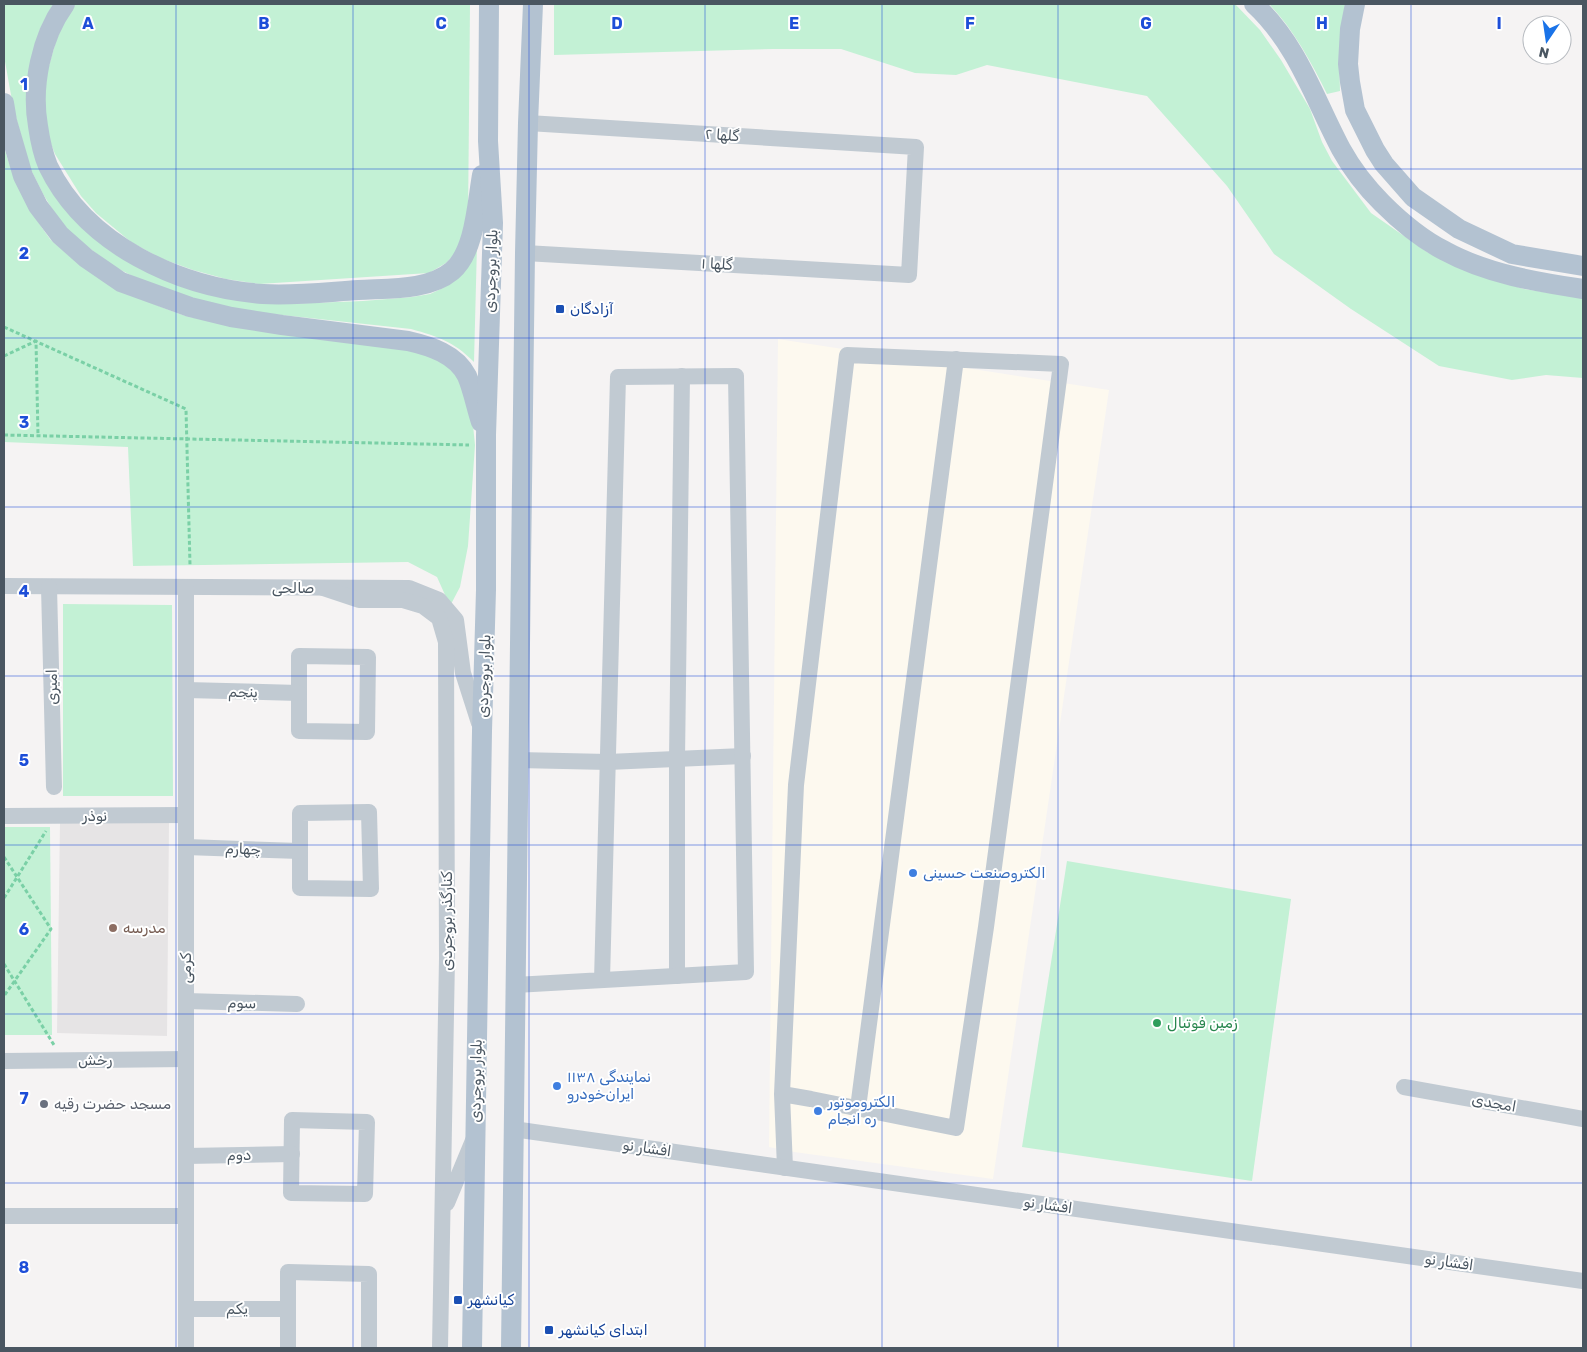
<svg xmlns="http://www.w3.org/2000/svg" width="1587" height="1352" viewBox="0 0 1587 1352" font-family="Rubik,'Noto Sans Arabic',sans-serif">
	<rect width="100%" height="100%" fill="#f5f3f3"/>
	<polygon fill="#fdf9ef" points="778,339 1109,390 993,1179 794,1152 769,1147"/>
	<polygon fill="#e6e4e5" points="60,823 169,823 167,1036 57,1033"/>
	<g fill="#c3f1d5">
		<path d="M 4,4 L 53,4 L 40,29 L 36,45 L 55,196 L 82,228 L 100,243 L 285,304 L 363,301 L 412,297 L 430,294 L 443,288 L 461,275 L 477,245 L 474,362 C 453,341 439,337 411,329 L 253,312 L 222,307 L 150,285 L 113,266 L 72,235 L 54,212 L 43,194 L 30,168 L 13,106 L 4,56 Z"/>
		<polygon points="75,4 470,4 468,221 457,251 446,263 429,273 259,284 226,279 193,270 160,258 131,242 96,213 81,196 55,154 47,134 43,105 46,76 56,41 65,19"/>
		<polygon points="554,4 1235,4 1260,30 1281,60 1310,109 1322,142 1332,161 1371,213 1427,252 1479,275 1524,289 1583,298 1583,378 1546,375 1512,380 1439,366 1351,309 1274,254 1227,186 1147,96 987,65 956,75 915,73 841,49 773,49 554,55"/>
		<path d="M 1269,4 L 1345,4 L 1339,55 L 1340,91 L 1327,94 C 1311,62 1294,30 1269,4 Z"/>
		<path d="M 4,147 C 13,180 29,211 50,239 C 55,244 62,249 67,254 C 103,284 145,302 189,317 L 414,349 L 435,356 L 454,371 L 471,405 L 475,445 L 468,546 L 460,587 L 450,606 L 437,577 L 408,562 L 133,566 L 128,447 L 4,442 Z"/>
		<polygon points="63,604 172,605 173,796 63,796"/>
		<polygon points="4,827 50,827 52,1035 4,1035"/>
		<polygon points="1067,861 1291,899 1252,1181 1022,1147"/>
	</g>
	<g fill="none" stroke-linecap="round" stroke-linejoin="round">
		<g stroke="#7ad0a6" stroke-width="3" stroke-dasharray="4 2.5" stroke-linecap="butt">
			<polyline points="4,327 186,409 190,565"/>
			<polyline points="4,356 36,341 38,436"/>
			<polyline points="4,435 469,445"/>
			<polyline points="4,857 51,929 4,996"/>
			<polyline points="4,898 46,831"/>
			<polyline points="4,964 54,1045"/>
		</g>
		<g stroke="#c1cad2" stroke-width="16">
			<polyline points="525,253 909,275 916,147 528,123"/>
			<polyline points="4,586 409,588 439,600 456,620 463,673 479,723"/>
			<polyline points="49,587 54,787"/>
			<polyline points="323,588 359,600 403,600 423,606 439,618 446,642 447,958 440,1348"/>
			<polygon points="299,656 368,657 367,732 299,731"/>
			<polyline points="186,690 299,693"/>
			<polyline points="518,760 608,762 743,756"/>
			<polygon points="369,812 371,889 300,888 300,813"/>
			<polyline points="4,816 186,815"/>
			<polyline points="186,847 300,851"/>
			<polyline points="677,976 677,759 682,376"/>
			<polyline points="515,985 746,972 736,376 618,377 602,980"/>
			<polyline points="186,1001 297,1004"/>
			<polyline points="4,1061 186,1059"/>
			<polyline points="1404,1087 1583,1119"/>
			<polyline points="782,1094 811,1099 956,1128 986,927 1061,364 847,355 796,785 782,1094 785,1168"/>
			<polyline points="858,1108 956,359"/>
			<polygon points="292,1120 367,1122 365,1194 291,1193"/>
			<polyline points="513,1129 1583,1281"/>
			<polyline points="186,1156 292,1154"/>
			<polyline points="447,1203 474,1138"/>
			<polyline points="4,1216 186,1216"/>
			<polyline points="186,1309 288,1309"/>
			<polyline points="186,1348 186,587"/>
			<polyline points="288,1348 288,1272 369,1274 369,1348"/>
		</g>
		<g stroke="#b3c2d1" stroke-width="20">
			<path d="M 65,4 C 41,37 31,86 38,126 C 40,140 43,154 48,166 C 86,245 180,288 263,294 C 294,296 327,292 358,290 C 388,288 428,291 452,271 C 475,252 477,203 482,175"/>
			<path d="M 1254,4 C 1298,45 1314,98 1341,149 C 1352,169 1366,187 1382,203 C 1401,222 1421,239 1445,251 C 1487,274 1537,282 1583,289"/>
			<polyline points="1355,4 1350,29 1348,64 1350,82 1355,110 1375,150 1384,164 1413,197 1459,229 1512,254 1583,266"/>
			<path d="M 4,103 L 7,121 L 23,176 L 38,206 L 60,235 L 86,258 L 121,282 L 190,307 L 231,317 L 282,325 L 408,341 C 430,346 456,354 467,376 C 473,390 476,407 481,422"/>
			<polyline points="472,1348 482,731 486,590 486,435 493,223 488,141 489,4"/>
			<polyline points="511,1348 525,253 528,123 533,4"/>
		</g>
	</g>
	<path fill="none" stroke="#1d4ed8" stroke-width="1" stroke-opacity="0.55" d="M 176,4 L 176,1348M 353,4 L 353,1348M 529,4 L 529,1348M 705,4 L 705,1348M 882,4 L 882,1348M 1058,4 L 1058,1348M 1234,4 L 1234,1348M 1411,4 L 1411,1348M 4,169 L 1583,169M 4,338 L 1583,338M 4,507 L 1583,507M 4,676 L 1583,676M 4,845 L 1583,845M 4,1014 L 1583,1014M 4,1183 L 1583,1183"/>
	<g fill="#1a4fb4" stroke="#fff" stroke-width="2">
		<rect x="555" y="304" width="10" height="10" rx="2.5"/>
		<rect x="453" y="1295" width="10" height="10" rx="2.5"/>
		<rect x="544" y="1325" width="10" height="10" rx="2.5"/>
	</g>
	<g fill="#3f7fe0" stroke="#fff" stroke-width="2">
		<circle cx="913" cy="873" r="5"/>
		<circle cx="557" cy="1086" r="5"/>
		<circle cx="818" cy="1111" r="5"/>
	</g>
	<circle fill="#8d6e63" stroke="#fff" stroke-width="2" cx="113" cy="928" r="5"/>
	<circle fill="#2e9e5b" stroke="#fff" stroke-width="2" cx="1157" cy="1023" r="5"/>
	<circle fill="#6b7280" stroke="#fff" stroke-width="2" cx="44" cy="1104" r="5"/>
	<g text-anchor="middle" stroke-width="4" stroke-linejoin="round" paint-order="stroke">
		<g font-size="15" fill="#4a5661" stroke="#fff">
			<text transform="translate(722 135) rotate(4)" y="5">گلها ۲</text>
			<text transform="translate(717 264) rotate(3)" y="5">گلها ۱</text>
			<text transform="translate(491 271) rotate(-88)" y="5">بلوار بروجردی</text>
			<text x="293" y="593">صالحی</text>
			<text transform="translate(484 676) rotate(-88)" y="5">بلوار بروجردی</text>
			<text transform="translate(52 687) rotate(-91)" y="5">امیری</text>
			<text transform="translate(243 692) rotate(1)" y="5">پنجم</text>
			<text x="95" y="821">نوذر</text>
			<text transform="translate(243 849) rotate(2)" y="5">چهارم</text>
			<text transform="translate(447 921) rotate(-90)" y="5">کنارگذر بروجردی</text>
			<text transform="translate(186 968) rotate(-90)" y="5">کرمی</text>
			<text transform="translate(242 1003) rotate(2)" y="5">سوم</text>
			<text transform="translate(95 1060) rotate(-1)" y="5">رخش</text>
			<text transform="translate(476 1081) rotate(-89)" y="5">بلوار بروجردی</text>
			<text transform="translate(1494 1103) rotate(10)" y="5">امجدی</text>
			<text transform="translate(647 1148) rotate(8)" y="5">افشار نو</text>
			<text transform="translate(239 1155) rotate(-1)" y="5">دوم</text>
			<text transform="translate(1048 1205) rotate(8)" y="5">افشار نو</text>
			<text transform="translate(1449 1262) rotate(8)" y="5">افشار نو</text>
			<text x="237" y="1314">یکم</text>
		</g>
		<g font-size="15" fill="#164399" stroke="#fff" text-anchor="start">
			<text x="570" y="314">آزادگان</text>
			<text x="468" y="1305">کیانشهر</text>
			<text x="559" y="1335">ابتدای کیانشهر</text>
		</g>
		<g font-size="15" fill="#366cbe" stroke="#fff" text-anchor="start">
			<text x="923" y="878">الکتروصنعت حسینی</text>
			<text x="567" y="1082">نمایندگی ۱۱۳۸<tspan x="567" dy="17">ایران‌خودرو</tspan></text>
			<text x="828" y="1107">الکتروموتور<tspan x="828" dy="17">ره انجام</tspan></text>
		</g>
		<g font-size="15" fill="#785e54" stroke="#fff" text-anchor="start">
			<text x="123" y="933">مدرسه</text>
		</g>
		<g font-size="15" fill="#27864d" stroke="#fff" text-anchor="start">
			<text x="1167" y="1028">زمین فوتبال</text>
		</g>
		<g font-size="15" fill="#5b616d" stroke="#fff" text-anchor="start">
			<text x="54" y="1109">مسجد حضرت رقیه</text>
		</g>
	</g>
	<g font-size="16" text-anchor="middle" font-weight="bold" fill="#1d4ed8" stroke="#fff" stroke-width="4" stroke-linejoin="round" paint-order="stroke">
		<text x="88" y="29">A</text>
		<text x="264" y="29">B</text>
		<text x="441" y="29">C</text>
		<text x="617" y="29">D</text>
		<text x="794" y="29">E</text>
		<text x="970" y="29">F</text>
		<text x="1146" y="29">G</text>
		<text x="1322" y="29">H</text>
		<text x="1499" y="29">I</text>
		<text x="24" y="90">1</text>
		<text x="24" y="259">2</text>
		<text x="24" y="428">3</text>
		<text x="24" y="597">4</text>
		<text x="24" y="766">5</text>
		<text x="24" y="935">6</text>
		<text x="24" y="1104">7</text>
		<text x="24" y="1273">8</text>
	</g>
	<rect width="1587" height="1352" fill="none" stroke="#4a5661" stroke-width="10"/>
	<g transform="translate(1547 40) rotate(193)"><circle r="24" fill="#ffffff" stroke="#b7bbc0"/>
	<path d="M0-4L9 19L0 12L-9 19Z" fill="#1a73e8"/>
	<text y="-8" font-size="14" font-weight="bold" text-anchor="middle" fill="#4a5661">N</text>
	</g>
</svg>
